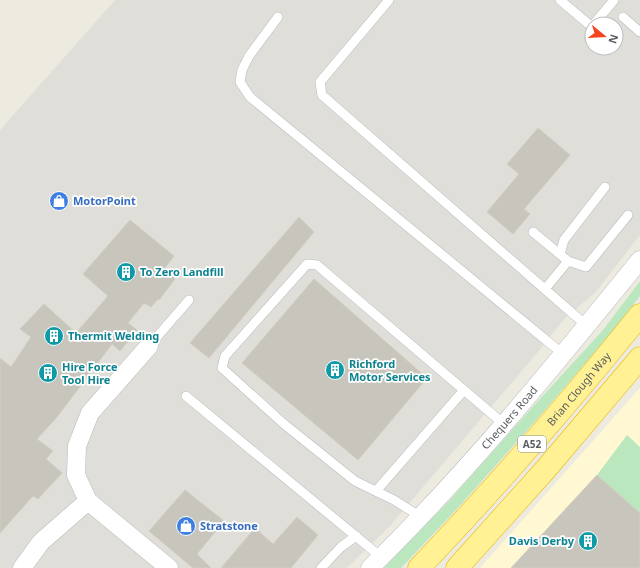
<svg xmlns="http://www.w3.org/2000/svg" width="640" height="568" viewBox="0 0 640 568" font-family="'Noto Sans',sans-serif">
	<rect width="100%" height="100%" fill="#edebe0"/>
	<polygon fill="#fff8d3" points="640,388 640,568 480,568"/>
	<path fill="#e0ded8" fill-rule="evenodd" d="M 115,0 L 640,0 L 640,235 L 595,293 L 565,318 L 537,353 L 390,526 L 347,568 L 0,568 L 0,130 ZM 592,24 L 616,24 L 616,48 L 592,48 Z"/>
	<g fill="#bae7be">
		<polygon points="640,281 640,296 614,330 539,417 454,512 401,568 384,568 449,501 530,410 603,330"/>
		<polygon points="627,435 640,447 640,513 597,475"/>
	</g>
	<g fill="#c8c5bd" stroke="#d2cdbe">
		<polygon points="538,128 570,155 524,209 530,214 513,234 487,212 519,174 507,164"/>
		<polygon points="299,217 314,232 209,358 190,343"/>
		<polygon points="130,220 174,256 164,269 175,279 159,300 158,299 151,307 144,303 128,323 137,330 120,351 112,344 57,417 37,439 53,451 46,459 62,473 38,499 33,496 0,533 0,358 11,367 31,337 20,329 44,304 76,333 108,296 83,274"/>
		<polygon points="314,279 427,378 358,460 242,363"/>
		<polygon points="597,475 640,513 640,568 511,568"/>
		<polygon points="185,490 224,521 197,554 211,568 193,568 149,531"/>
		<polygon points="297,517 318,535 291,568 221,568 255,528 273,544"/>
	</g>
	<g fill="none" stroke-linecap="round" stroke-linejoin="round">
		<g stroke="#b8bac0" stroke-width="10">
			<g id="service">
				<polyline points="389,0 320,82 322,95 587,326"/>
				<polyline points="560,0 592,27"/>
				<polyline points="278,17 249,56 242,70 240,82 250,97 563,354"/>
				<polyline points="623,17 640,32"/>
				<polyline points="594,24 614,0"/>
				<polyline points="533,232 568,261 586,267 628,215"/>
				<polyline points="560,254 564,240 605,187"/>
				<polyline points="545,289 568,261"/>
				<polyline points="149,346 189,300"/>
				<polyline points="186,396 381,557"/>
				<polyline points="376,491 464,390"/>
				<polyline points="421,517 394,500 355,481 284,424 222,368 225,356 307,264 317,265 505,425"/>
				<polyline points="321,568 341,547 356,536"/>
			</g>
		</g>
		<g stroke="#b8bac0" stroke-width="19">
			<g id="minor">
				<polyline points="149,346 90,413 77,446 76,475 88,501 169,568"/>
				<polyline points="22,568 41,542 88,501"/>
				<path id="s1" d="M 370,568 C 468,472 554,366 640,260"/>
			</g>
		</g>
		<g stroke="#edb700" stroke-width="23">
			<g id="trunk">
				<path id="s2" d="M 419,568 C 496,487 570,402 640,315"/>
				<polyline points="457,568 545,470 640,358"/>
			</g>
		</g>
		<use href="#service" stroke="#fff" stroke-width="9"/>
		<use href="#minor" stroke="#fff" stroke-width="18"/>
		<use href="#trunk" stroke="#fff194" stroke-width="22"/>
	</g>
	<defs>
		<g id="shop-disc" transform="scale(1)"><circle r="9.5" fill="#3f7fe0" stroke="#fff"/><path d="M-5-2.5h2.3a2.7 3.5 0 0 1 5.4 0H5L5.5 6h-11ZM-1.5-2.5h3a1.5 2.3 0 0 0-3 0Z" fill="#fff"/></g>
		<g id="building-disc" transform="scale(1)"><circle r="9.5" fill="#0f9aa8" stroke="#fff"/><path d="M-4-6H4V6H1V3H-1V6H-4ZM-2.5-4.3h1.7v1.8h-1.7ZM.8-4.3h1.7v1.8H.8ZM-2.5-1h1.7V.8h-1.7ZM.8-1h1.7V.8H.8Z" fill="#fff"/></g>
	</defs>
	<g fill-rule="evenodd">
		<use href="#shop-disc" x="59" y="201"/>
		<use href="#building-disc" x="126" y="272"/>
		<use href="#building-disc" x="54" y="336"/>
		<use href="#building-disc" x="335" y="370"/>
		<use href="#building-disc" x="48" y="373"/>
		<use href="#shop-disc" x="186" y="526"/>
		<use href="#building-disc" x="588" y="541"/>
	</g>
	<g text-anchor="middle" stroke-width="3.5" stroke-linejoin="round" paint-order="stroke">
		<rect fill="#fff" stroke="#8b8d91" stroke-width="1" x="518" y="436" width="28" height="16" rx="3"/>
		<g font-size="10" font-weight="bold" fill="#595c62">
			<text x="532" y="448">A52</text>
		</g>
		<g font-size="11" font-weight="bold" fill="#366cbe" stroke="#fff" text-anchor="start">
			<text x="73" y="205">MotorPoint</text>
			<text x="200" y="530">Stratstone</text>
		</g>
		<g font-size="11" font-weight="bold" fill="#0d838f" stroke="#fff" text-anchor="start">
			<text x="140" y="276">To Zero Landfill</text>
			<text x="68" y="340">Thermit Welding</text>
			<text x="349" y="368">Richford<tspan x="349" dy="13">Motor Services</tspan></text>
			<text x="62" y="371">Hire Force<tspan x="62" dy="13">Tool Hire</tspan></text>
			<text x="574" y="545" text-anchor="end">Davis Derby</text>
		</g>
		<g font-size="11" fill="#595c62" stroke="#fff">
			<text dy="4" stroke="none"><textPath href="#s2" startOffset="240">Brian Clough Way</textPath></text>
			<text dy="4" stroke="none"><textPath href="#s1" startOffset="205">Chequers Road</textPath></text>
		</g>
	</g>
	<g transform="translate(604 36) rotate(108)"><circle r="19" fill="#ffffff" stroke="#bdbec0"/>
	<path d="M0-3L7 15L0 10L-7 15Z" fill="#f34320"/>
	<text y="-6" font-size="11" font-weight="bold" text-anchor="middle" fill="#595c62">N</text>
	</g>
</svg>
